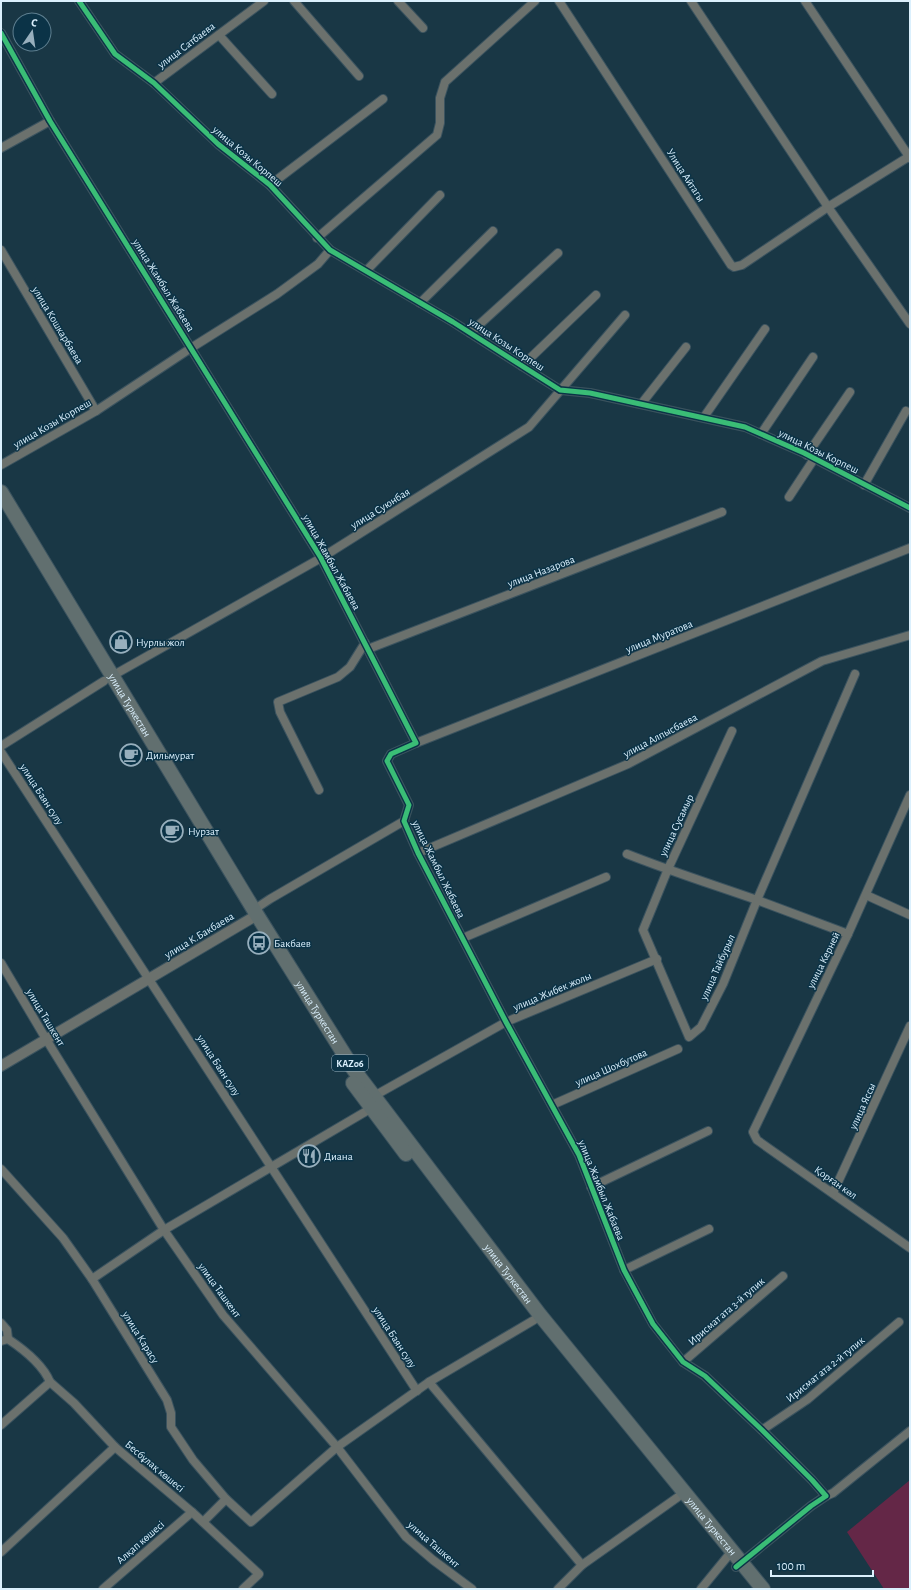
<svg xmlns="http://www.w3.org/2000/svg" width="911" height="1590" viewBox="0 0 911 1590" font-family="'Alegreya Sans',sans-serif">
	<rect width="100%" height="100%" fill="#193745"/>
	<polygon fill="#642747" points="910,1480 910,1589 884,1589 847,1532"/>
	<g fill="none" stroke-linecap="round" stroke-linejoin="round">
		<g stroke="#3b535f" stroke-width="10">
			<g id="minor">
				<polyline points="79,1 115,54 154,83 218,144 270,185 330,250 453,322 560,390 590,393 745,427 804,453 910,508"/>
				<polyline points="294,1 359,76"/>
				<polyline points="398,1 423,28"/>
				<polyline points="559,1 731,265 734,267 742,265 828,207 910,156"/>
				<polyline points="691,1 828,207 910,324"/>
				<polyline points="805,1 910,158"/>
				<polyline points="1,33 50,121 321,558 416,743 391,754 387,761 409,805 404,821 418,853 506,1022 579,1155 624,1270 653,1324 683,1362 705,1376 762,1430 812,1480 826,1496 811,1506 736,1567"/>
				<polyline points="219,35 272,94"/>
				<polyline points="154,83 264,1"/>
				<polyline points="1,148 50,121"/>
				<polyline points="270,185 383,99"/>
				<polyline points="317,238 437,135 440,123 440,98 445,82 535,1"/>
				<polyline points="1,250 96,411"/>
				<polyline points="366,271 440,195"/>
				<polyline points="420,303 493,231"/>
				<polyline points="470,333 558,253"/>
				<polyline points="522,366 596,295"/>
				<polyline points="642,403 686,347"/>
				<polyline points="704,417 765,329"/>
				<polyline points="761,434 813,357"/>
				<polyline points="807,455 850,392"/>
				<polyline points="1,465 96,411 191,348 277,294 318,264 330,250"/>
				<polyline points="864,485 906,411"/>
				<polyline points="789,497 814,459"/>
				<polyline points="368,649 722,512"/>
				<polyline points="112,676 321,558 529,427 625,315"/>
				<polyline points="416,743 910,548"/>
				<polyline points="1,746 104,681"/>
				<path d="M 1,752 C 141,964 278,1178 417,1391"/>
				<polyline points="319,790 280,712 278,702 338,677 350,667 365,643"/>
				<polyline points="910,795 848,934 753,1132 757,1140 910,1248"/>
				<polyline points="418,853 628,764 822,661 910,635"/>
				<path d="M 627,854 C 670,871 714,885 757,900 L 723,984 L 701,1027 L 689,1037 L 643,930 L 668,869 L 732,731"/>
				<polyline points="866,895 910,915"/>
				<polyline points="257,915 258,907 270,899 404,821"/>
				<polyline points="848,934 757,900 855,674"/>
				<polyline points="463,938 606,877"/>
				<polyline points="1,963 46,1039 164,1230 223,1315 337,1447 406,1537 433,1560 472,1589"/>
				<polyline points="374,1096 506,1022 657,959"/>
				<polyline points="552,1105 678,1049"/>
				<polyline points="1,1169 63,1238 92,1279 167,1400 171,1413 171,1427 193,1460 226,1499 251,1522 337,1447 429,1382 534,1320"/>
				<polyline points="591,1187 708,1131"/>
				<polyline points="833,1193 910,1026"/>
				<polyline points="624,1270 709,1229"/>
				<polyline points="92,1279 164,1230 370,1109"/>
				<polyline points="1,1323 7,1330 8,1339"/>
				<path d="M 1,1341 L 8,1339 C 23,1349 43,1365 50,1382"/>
				<polyline points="683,1362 783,1276"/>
				<polyline points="429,1382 582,1565"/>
				<polyline points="1,1425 50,1382 74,1403 115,1447"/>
				<polyline points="762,1430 808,1399 899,1322"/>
				<polyline points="826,1496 833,1493 910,1431"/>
				<polyline points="203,1522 226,1499"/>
				<polyline points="1,1552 115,1447 192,1512 259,1574 243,1589"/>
				<polyline points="103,1589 192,1512"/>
				<polyline points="558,1589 582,1565 678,1497"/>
				<polyline points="701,1589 732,1551"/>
			</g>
		</g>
		<g stroke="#3b535f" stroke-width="12">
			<polyline id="tertiary" points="1,1066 257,915"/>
		</g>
		<g stroke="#3b535f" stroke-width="16">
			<g id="trunk">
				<path id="s1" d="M 1,492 L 257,915 L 354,1070 L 540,1315 L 763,1589"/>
				<polyline points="353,1083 406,1154"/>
			</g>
		</g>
		<use href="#minor" stroke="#6b716d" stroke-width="8"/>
		<use href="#tertiary" stroke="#6b716d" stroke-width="10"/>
		<use href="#trunk" stroke="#616f6f" stroke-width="14"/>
		<g stroke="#0b3347" stroke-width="8">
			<g id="cycleway">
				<polyline points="79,1 115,54 154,83 218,144 270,185 330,250 453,322 560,390 590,393 745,427 804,453 910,508"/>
				<polyline points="1,33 50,121 321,558 416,743 391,754 387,761 409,805 404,821 418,853 506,1022 579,1155 624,1270 653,1324 683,1362 705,1376 762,1430 812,1480 826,1496 811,1506 736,1567"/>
			</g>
		</g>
		<use href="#cycleway" stroke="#3abd76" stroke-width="5"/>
	</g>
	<defs>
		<g id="shop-ring" transform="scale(1.15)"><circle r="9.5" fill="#0b3347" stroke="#97afbd" stroke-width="1.5"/><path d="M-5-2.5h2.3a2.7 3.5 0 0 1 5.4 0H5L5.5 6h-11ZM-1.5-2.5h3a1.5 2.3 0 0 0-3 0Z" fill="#97afbd"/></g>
		<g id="cafe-ring" transform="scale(1.15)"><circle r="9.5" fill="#0b3347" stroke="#97afbd" stroke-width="1.5"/><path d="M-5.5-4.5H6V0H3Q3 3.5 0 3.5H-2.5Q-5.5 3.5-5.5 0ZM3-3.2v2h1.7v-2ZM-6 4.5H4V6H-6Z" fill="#97afbd"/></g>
		<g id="bus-ring" transform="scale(1.15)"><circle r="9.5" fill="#0b3347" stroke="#97afbd" stroke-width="1.5"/><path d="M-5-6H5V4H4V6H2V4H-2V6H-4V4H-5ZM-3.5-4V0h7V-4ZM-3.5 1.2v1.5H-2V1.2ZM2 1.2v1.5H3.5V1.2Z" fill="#97afbd"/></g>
		<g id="restaurant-ring" transform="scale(1.15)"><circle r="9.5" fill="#0b3347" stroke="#97afbd" stroke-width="1.5"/><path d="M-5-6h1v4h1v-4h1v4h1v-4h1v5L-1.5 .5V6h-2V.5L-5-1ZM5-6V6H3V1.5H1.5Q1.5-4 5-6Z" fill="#97afbd"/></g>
	</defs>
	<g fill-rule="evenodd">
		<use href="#shop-ring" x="121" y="642"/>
		<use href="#cafe-ring" x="131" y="755"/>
		<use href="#cafe-ring" x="172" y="831"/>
		<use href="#bus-ring" x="259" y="943"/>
		<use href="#restaurant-ring" x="309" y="1156"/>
	</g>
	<g text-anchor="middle" stroke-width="3" stroke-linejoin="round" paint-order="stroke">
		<rect fill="#0b3347" stroke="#9db7c6" stroke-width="1" x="332" y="1055" width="36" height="16" rx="3"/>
		<g font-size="10" font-weight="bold" fill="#dbf0fd">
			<text x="350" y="1067">KАZ06</text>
		</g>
		<g font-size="11" fill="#dbf0fd" stroke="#0b3347">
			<text transform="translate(186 45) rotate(-37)" y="4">улица Сатбаева</text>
			<text transform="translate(248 156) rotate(40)" y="4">улица Козы Корпеш</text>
			<text transform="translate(686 175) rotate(57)" y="4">Улица Айтагы</text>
			<text transform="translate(164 285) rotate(58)" y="4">улица Жамбыл Жабаева</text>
			<text transform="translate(58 325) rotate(59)" y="4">улица Кошкарбаева</text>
			<text transform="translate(507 344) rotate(33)" y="4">улица Козы Корпеш</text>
			<text transform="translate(52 423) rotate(-30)" y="4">улица Козы Корпеш</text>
			<text transform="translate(819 451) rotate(26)" y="4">улица Козы Корпеш</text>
			<text transform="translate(380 508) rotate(-32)" y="4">улица Суюнбая</text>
			<text transform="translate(332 562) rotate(61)" y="4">улица Жамбыл Жабаева</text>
			<text transform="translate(541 571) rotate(-21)" y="4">улица Назарова</text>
			<text transform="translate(659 636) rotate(-22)" y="4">улица Муратова</text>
			<text dy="4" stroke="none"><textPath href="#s1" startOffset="249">улица Туркестан</textPath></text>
			<text transform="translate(660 735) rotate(-28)" y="4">улица Алпысбаева</text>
			<text transform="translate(42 794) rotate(57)" y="4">улица Баян сулу</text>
			<text transform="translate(676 825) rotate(-65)" y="4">улица Сусамыр</text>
			<text transform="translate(439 869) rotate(64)" y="4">улица Жамбыл Жабаева</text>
			<text transform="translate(199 935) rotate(-31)" y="4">улица К.Бакбаева</text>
			<text transform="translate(823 960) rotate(-64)" y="4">улица Керней</text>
			<text transform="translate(717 967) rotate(-66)" y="4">улица Тайбурыл</text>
			<text transform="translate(552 991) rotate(-23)" y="4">улица Жибек жолы</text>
			<text dy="4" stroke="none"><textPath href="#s1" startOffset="609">улица Туркестан</textPath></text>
			<text transform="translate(46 1017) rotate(59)" y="4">улица Ташкент</text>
			<text transform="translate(219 1065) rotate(57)" y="4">улица Баян сулу</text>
			<text transform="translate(611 1067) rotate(-24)" y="4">улица Шохбутова</text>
			<text transform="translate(862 1106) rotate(-66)" y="4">улица Яссы</text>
			<text transform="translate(836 1182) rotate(35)" y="4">Қорған көл</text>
			<text transform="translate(602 1190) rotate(68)" y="4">улица Жамбыл Жабаева</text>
			<text dy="4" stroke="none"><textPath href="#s1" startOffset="933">улица Туркестан</textPath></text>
			<text transform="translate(220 1290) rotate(54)" y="4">улица Ташкент</text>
			<text transform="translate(726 1311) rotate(-41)" y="4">Ирисмат ата 3-й тупик</text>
			<text transform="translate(141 1337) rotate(58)" y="4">улица Карасу</text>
			<text transform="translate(395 1337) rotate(57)" y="4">улица Баян сулу</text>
			<text transform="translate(825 1369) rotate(-39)" y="4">Ирисмат ата 2-й тупик</text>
			<text transform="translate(155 1466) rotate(40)" y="4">Бесбұлақ көшесі</text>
			<text dy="4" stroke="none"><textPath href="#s1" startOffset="1257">улица Туркестан</textPath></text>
			<text transform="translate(140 1542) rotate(-41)" y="4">Алқап көшесі</text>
			<text transform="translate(434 1544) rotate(41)" y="4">улица Ташкент</text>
		</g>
		<g font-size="11" fill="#dbf0fd" stroke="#0b3347" text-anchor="start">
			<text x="136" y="646">Нурлы жол</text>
			<text x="146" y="759">Дильмурат</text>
			<text x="188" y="835">Нурзат</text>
			<text x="274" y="947">Бакбаев</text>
			<text x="324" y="1160">Диана</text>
		</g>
	</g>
	<rect width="911" height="1590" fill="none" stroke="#dbf0fd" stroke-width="4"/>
	<g transform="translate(32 32) rotate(13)"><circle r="19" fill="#0b3347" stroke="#5e7f90"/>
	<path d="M0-3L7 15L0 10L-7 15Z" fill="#97afbd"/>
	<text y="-6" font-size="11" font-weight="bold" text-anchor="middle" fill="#dbf0fd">С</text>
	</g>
	<path d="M771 1570v6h102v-6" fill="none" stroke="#dbf0fd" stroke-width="2"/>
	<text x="777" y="1570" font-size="12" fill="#dbf0fd" stroke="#0b3347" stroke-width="3" paint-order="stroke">100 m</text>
</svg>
